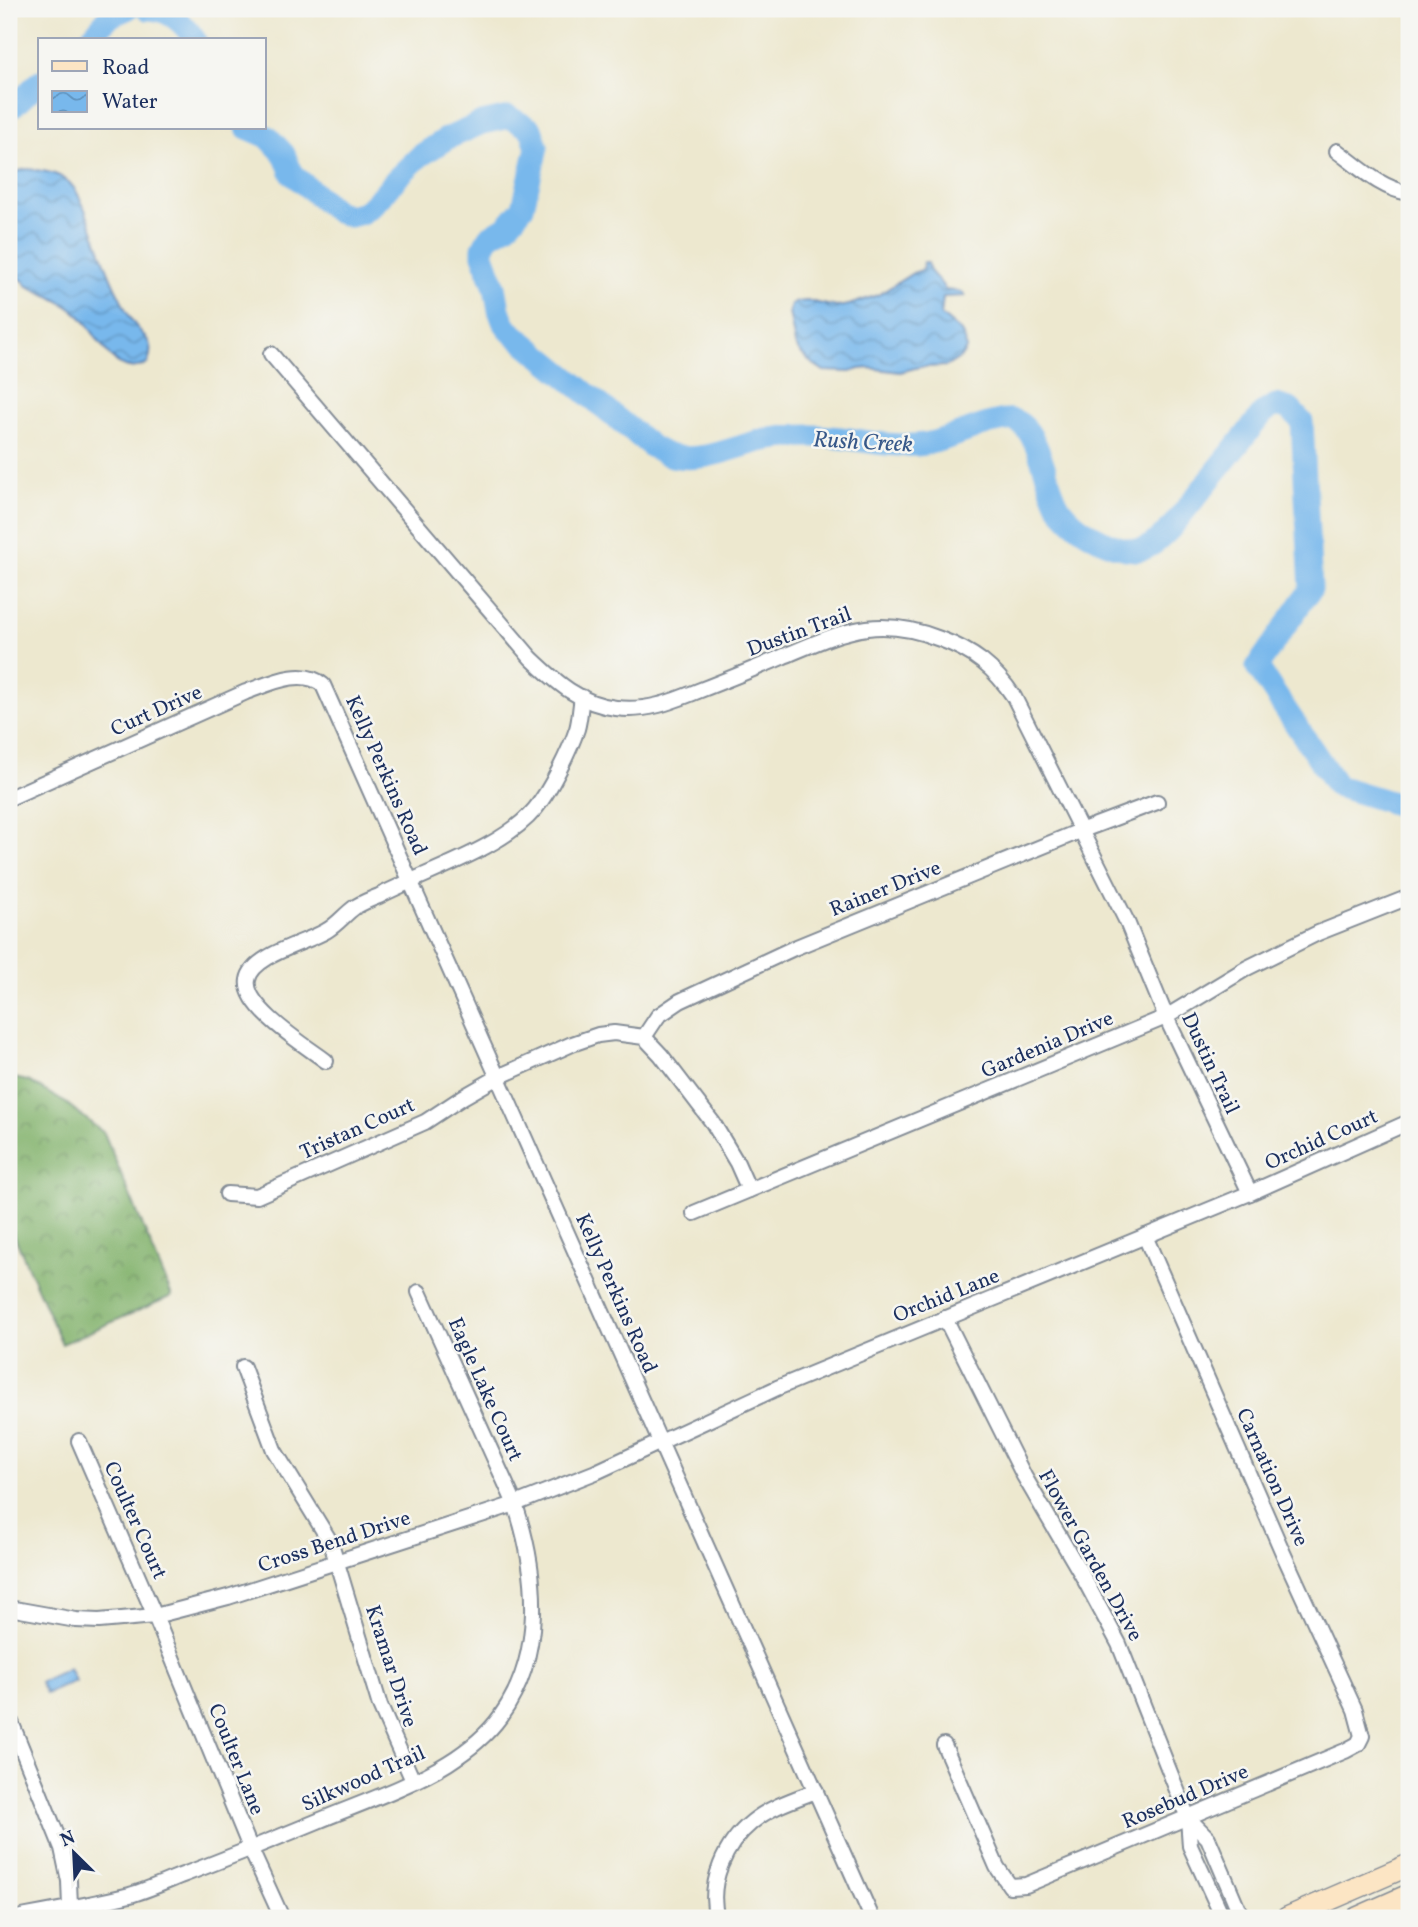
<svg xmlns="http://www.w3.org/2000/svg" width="1418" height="1927" viewBox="0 0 1418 1927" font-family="Vollkorn,serif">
	<defs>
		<pattern id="forest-crowns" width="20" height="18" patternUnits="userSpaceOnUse" patternTransform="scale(1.75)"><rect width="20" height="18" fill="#82b26c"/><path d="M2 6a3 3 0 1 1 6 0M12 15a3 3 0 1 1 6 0" fill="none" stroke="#6a915c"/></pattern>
		<pattern id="water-waves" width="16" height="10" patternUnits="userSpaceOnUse" patternTransform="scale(1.75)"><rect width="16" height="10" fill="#78b8ec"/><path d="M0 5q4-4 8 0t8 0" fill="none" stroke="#6296c2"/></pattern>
	</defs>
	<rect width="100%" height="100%" fill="#f6f6f2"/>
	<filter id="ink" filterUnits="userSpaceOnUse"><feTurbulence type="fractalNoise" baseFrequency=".0143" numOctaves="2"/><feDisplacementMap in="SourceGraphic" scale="14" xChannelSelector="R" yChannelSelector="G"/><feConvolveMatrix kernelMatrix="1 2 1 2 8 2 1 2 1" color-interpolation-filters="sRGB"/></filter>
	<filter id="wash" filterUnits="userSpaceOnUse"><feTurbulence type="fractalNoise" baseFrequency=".00686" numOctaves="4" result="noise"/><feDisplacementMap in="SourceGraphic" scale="28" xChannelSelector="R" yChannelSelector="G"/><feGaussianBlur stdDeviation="1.57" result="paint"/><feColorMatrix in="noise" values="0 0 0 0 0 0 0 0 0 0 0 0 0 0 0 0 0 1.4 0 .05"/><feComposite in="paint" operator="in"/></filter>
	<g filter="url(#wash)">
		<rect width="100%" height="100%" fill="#ede8cf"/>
		<polygon fill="url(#forest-crowns)" stroke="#4e7065" stroke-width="2" points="9,1077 28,1081 66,1103 104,1133 172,1296 62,1344 9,1224"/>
		<g fill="url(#water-waves)" stroke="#4a74a5" stroke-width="2">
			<path d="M 26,169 C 44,171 62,172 74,188 C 80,196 84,207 88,217 C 99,243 106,272 120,297 C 124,307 129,317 135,325 C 146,339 155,342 148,363 C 113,383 97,331 79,315 C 64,301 44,294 26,285 L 24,281 L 9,273 L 9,174 Z"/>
			<path d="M 924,262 L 928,262 C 927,274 941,279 945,290 L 962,292 L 965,296 L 943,297 L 941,315 L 961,332 L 965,340 L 966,349 L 961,357 L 947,366 L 919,367 L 900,372 L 869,368 L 859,369 L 850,372 L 824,371 L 809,361 L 799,351 L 795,344 L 789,312 L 791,305 L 796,302 L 808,301 L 837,307 L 849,305 L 878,295 L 913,273 L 922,270 Z"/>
			<polygon points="69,1668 75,1681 46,1694 40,1682"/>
		</g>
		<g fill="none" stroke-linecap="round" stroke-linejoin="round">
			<g stroke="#78b8ec" stroke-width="23">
				<path d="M 148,9 C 169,9 184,23 195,40"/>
				<polyline points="89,40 109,17 127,9"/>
				<polyline points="9,108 15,105 40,81"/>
				<path d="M 247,128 L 268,137 L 284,154 L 292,174 L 337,212 L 350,216 L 362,213 L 373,205 L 397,178 L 420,156 L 446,139 L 482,123 L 509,117 L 531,129 L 537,147 L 523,207 L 507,226 L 489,237 L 483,248 L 483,255 L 495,287 L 499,310 L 503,321 L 510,331 L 652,447 C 659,450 665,455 672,456 C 702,463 732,448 760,441 C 778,437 796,436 813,436 C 849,436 890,449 925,444 C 948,440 969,429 991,423 C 997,422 1006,419 1012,420 C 1039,425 1046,485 1059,506 C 1070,523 1091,536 1110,544 C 1140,556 1149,550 1170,529 L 1264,412 L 1276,405 L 1290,409 L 1302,422 L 1311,589 L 1257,667 L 1337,786 L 1409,808"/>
			</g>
		</g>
	</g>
	<g filter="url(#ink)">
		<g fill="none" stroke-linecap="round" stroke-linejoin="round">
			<g stroke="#848c96" stroke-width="18">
				<g id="street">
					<path d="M 1337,151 C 1359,167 1381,189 1409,193"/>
					<path d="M 271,354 L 531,658 C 556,682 580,704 616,708 C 646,712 671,702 698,691 C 726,680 754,669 782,657 C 809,646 837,632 867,628 C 892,625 917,630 940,639 C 973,651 995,668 1014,697 L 1127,922 L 1166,1017 L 1250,1193"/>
					<path d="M 9,798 L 246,692 C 269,684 302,667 323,685 L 872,1918"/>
					<polyline points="644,1037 658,1016 680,1001 794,948 1080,831 1157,802"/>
					<path d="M 326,1061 C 306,1046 243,1007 248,980 C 252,955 306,943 326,931 C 337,925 345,914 355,907 C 362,903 371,899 379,896 C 425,872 502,849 535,809 C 550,791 570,750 577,729 C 580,719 580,708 582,697"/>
					<polyline points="227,1194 257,1196 425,1122 463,1097 498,1077 572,1044 598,1035 614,1033 644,1037 661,1055 713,1123 737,1163 749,1190"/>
					<polyline points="694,1213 1166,1017 1247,968 1318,933 1409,897"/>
					<polyline points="945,1318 1024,1476 1082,1575 1119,1644 1188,1818 1190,1846 1223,1918"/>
					<polyline points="243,1367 274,1450 331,1543 380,1706 413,1781"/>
					<polyline points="79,1441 155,1616 251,1850 282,1918"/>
					<polyline points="9,1608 76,1620 99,1621 155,1616 228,1597 515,1504 596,1472 777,1388 1250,1193 1409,1122"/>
					<polyline points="9,1717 62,1848 69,1881 70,1907"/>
					<polyline points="944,1745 997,1867 1010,1886 1026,1885 1345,1751 1358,1744 1362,1736 1355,1710 1283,1553 1145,1236"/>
					<polyline points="1188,1818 1208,1838 1242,1918"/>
					<path d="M 16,1918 C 54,1911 93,1904 130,1895 C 147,1890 163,1883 180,1876 C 226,1859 272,1840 318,1821 C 359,1804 411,1786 448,1763 C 467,1751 487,1735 500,1717 C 545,1655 538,1573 515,1504 L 419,1292"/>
					<path d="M 717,1918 C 707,1883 725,1844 752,1822 C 770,1807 795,1799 816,1791"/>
				</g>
			</g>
			<g stroke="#848c96" stroke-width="24">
				<g id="secondary">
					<polyline points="1287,1918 1409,1865"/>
					<polyline points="1357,1918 1409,1895"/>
				</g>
			</g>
			<use href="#street" stroke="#fff" stroke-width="14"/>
			<use href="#secondary" stroke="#fce5c4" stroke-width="21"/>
		</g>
	</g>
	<g text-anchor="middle" stroke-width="5" stroke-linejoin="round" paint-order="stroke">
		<g font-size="21" fill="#1b2f5e" stroke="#f6f6f2">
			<text transform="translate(799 631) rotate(-20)" y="7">Dustin Trail</text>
			<text transform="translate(156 710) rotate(-24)" y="7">Curt Drive</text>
			<text transform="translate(387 775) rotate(66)" y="7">Kelly Perkins Road</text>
			<text transform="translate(885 888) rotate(-22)" y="7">Rainer Drive</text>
			<text transform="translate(1047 1044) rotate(-23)" y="7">Gardenia Drive</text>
			<text transform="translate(1211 1063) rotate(65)" y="7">Dustin Trail</text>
			<text transform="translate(357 1128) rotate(-24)" y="7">Tristan Court</text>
			<text transform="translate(1321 1139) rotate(-24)" y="7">Orchid Court</text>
			<text transform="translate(617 1293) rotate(66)" y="7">Kelly Perkins Road</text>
			<text transform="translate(946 1295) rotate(-22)" y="7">Orchid Lane</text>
			<text transform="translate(486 1389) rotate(66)" y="7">Eagle Lake Court</text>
			<text transform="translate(1273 1477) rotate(66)" y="7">Carnation Drive</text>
			<text transform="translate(136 1520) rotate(66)" y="7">Coulter Court</text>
			<text transform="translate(334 1541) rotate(-18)" y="7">Cross Bend Drive</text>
			<text transform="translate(1091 1555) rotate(61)" y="7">Flower Garden Drive</text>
			<text transform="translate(392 1666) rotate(72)" y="7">Kramar Drive</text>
			<text transform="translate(237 1759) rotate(68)" y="7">Coulter Lane</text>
			<text transform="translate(363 1778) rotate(-24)" y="7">Silkwood Trail</text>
			<text transform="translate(1185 1796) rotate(-23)" y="7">Rosebud Drive</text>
		</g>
		<g font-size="23" font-style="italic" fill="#375889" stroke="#f6f6f2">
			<text transform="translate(863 441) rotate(3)" y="8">Rush Creek</text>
		</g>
	</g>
	<rect width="1418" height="1927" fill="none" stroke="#f6f6f2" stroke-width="35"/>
	<rect x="38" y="38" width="228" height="91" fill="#f6f6f2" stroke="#9ea6b7" stroke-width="2"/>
	<rect x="52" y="61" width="35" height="10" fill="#fce5c4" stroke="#9ea6b7" stroke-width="2"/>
	<text x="102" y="74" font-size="21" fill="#1b2f5e">Road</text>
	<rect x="52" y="91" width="35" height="21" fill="url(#water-waves)" stroke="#9ea6b7" stroke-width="2"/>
	<text x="102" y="108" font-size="21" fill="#1b2f5e">Water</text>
	<g transform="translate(74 1853) rotate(336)" stroke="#f6f6f2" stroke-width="5" paint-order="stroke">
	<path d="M0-5L12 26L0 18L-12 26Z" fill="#1b2f5e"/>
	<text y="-10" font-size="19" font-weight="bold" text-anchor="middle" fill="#1b2f5e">N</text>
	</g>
</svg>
